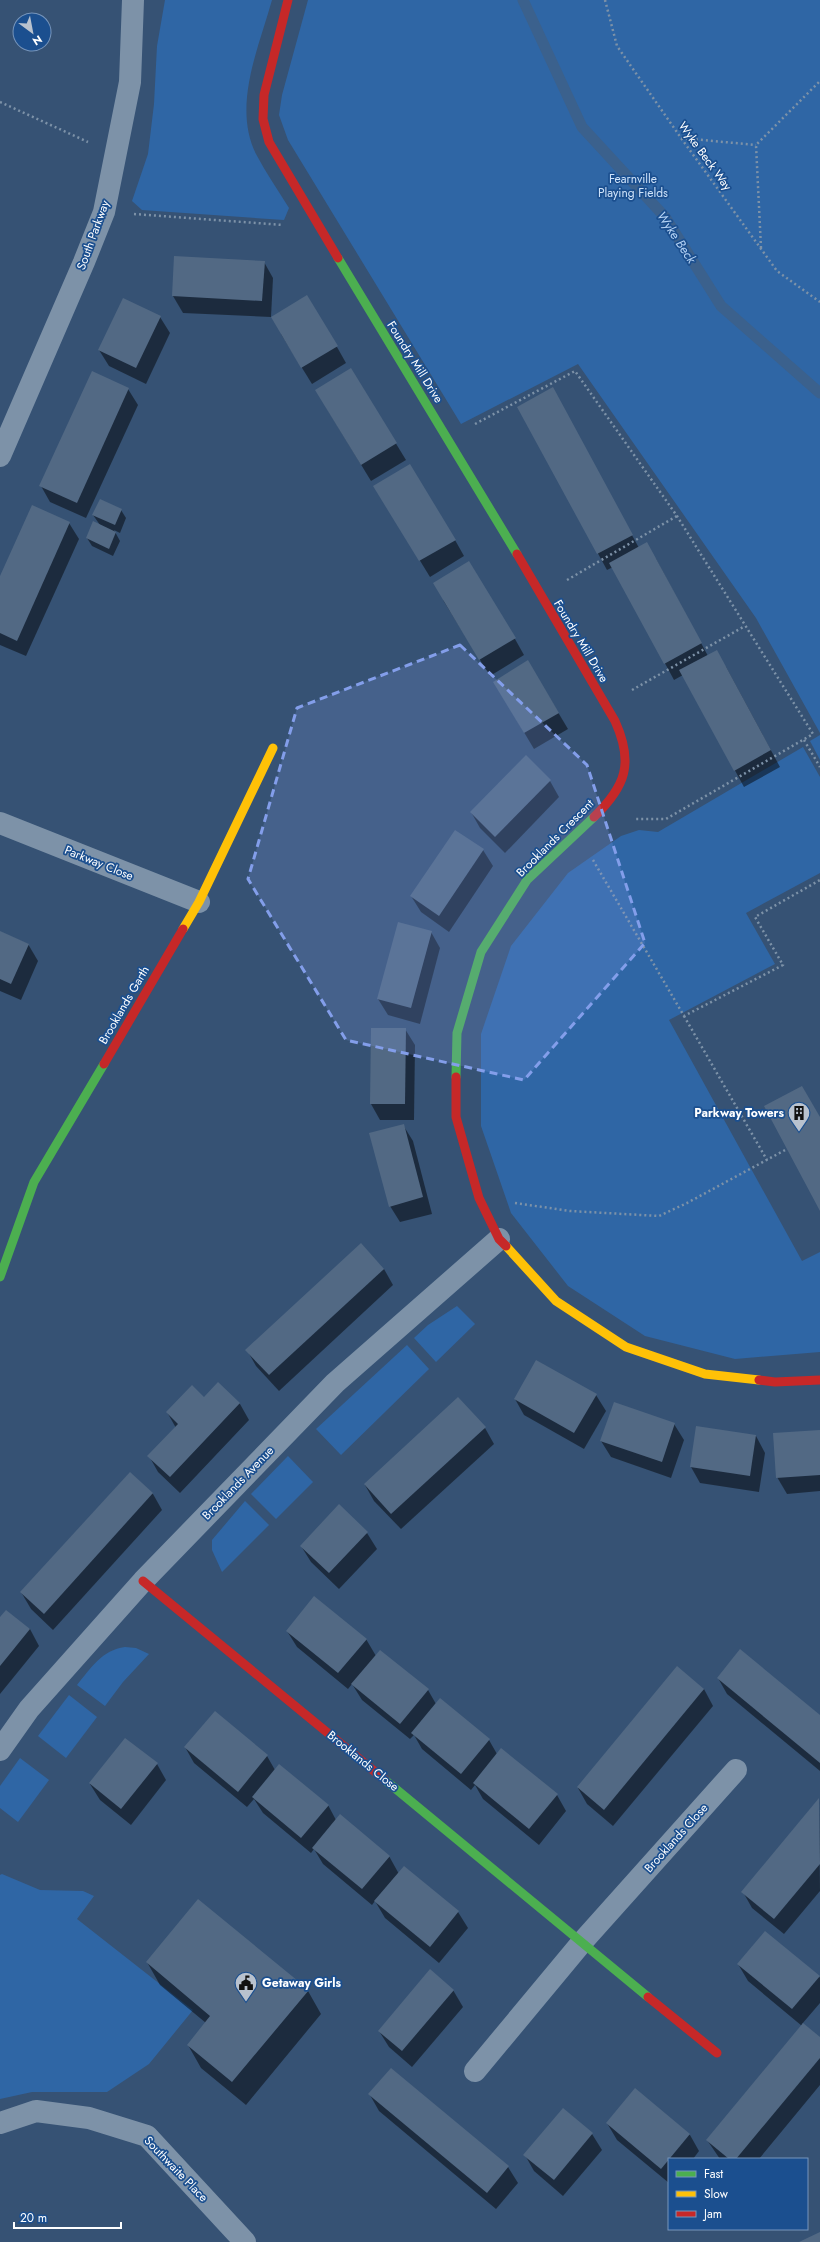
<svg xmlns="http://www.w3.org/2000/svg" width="820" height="2242" viewBox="0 0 820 2242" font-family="Jost,sans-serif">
	<rect width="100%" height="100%" fill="#365274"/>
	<g fill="#2f66a5">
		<path d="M 165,0 L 272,0 C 259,47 232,106 256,154 C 266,173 278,190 289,208 L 284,220 L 142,210 L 132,201 L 148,154 L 154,104 L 157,46 Z"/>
		<polygon points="308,0 820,0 820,733 756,618 578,364 461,424 288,140 279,115 282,95"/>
		<polygon points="820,735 820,760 810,741"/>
		<polygon points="803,747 820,777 820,873 746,913 775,964 669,1020 802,1261 820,1252 820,1352 735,1359 645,1336 568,1286 511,1213 481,1126 481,1034 511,946 568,873 621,836 639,830 658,832"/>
		<polygon points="457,1306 475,1324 436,1362 414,1338 428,1325"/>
		<polygon points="407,1345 429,1369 341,1455 316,1429"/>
		<polygon points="288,1456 313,1482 276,1519 251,1494"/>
		<polygon points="245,1501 269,1525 222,1572 212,1550 212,1540"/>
		<path d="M 125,1647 L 136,1648 L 149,1654 L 123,1682 L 105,1706 L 77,1685 C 91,1668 102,1650 125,1647 Z"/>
		<polygon points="69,1695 97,1717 66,1758 38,1736"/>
		<polygon points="20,1758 49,1780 18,1822 0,1808 0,1786"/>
		<polygon points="2,1874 40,1890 83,1891 94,1896 77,1919 193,2010 149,2064 107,2092 32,2092 0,2099 0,1875"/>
	</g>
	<g fill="#0007">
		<polygon points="175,257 264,262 273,278 271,317 183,313 173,296"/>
		<polygon points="160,317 170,333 146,384 109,366 99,350"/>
		<polygon points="281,334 337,347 346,363 312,384"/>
		<polygon points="351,370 406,460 371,481 326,407"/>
		<polygon points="128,389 138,405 86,518 50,502 41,486"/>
		<polygon points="561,405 639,548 656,559 708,656 726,667 780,767 744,787 683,675 674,680 613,567 607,570 518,407"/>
		<polygon points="384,502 455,540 464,556 430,577"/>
		<polygon points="121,510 126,518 120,533 114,530 120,541 113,556 92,546 87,538 100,525 93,515"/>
		<polygon points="69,523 79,539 26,656 0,645 0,579"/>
		<polygon points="443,600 515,639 524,655 490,676"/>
		<polygon points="528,662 568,729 534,749 494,682"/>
		<polygon points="550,781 559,797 505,853 480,828 471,812"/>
		<polygon points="483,850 493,866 449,932 421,912 411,896"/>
		<polygon points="0,932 28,944 38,961 21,1000 0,991"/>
		<polygon points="431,932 440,948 420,1024 388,1015 378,999"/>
		<polygon points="405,1029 415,1045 414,1120 380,1120 371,1104"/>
		<polygon points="403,1125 413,1141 432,1214 400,1222 390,1206"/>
		<polygon points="384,1269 393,1285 279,1391 256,1366 247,1350"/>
		<polygon points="218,1384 240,1404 249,1420 180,1493 158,1472 149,1456 176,1428 167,1412 204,1398"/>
		<polygon points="596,1395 606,1411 584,1449 524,1415 515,1399"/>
		<polygon points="674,1424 684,1440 671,1478 611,1457 601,1441"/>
		<polygon points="485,1428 494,1444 401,1529 374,1501 365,1485"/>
		<polygon points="820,1431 820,1491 787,1494 777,1477"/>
		<polygon points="756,1436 765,1453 759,1492 700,1483 691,1467"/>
		<polygon points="130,1473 153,1494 162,1510 53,1630 31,1609 21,1592"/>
		<polygon points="367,1533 377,1549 339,1589 311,1562 301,1546"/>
		<polygon points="0,1619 30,1629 39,1646 0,1694"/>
		<polygon points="287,1631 366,1639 376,1656 428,1690 436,1704 489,1740 497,1754 557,1795 566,1811 539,1845 483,1799 475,1785 471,1790 422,1749 414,1735 410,1739 362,1700 352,1684 348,1689 297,1647"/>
		<polygon points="718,1678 820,1716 820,1771 727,1694"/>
		<polygon points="704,1689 713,1706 613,1826 587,1804 578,1788"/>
		<polygon points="185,1747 267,1756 275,1770 328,1805 336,1820 389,1856 399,1874 404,1867 458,1912 468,1928 439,1963 385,1918 375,1901 372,1905 323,1864 314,1849 311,1853 263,1813 254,1799 247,1807 194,1763"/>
		<polygon points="157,1764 166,1780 131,1825 100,1800 90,1784"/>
		<polygon points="819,1799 820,1891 784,1934 752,1908 743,1892"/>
		<polygon points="147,1962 308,1991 321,2014 246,2105 201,2068 188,2045 206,2023 160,1985"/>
		<polygon points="738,1964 819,1976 820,1978 820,2003 802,2024 820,2038 820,2085 759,2159 720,2159 707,2140 802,2026 748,1981"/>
		<polygon points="453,1990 463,2007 412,2067 389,2047 379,2031"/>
		<polygon points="391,2069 508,2167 518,2183 496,2209 379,2111 370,2095"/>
		<polygon points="636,2090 690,2135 699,2151 693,2159 669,2159 669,2183 617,2140 607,2123"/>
		<polygon points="592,2134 602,2150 563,2196 534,2171 525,2155"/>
	</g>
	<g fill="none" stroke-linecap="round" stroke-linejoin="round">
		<polyline stroke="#3b618d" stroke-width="11" points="523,0 582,127 665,217 721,306 820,393"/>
	</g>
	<g fill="#526984">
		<polygon points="174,256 265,261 262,301 172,296"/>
		<polygon points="307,295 338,346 301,368 271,317"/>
		<polygon points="123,298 161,316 136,368 98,350"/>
		<polygon points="351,368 397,443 361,465 315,390"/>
		<polygon points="92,371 129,388 77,503 39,486"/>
		<polygon points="553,387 633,535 597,554 517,407"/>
		<polygon points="410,464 456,540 419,561 373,486"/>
		<polygon points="100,499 122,509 115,525 92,515"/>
		<polygon points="32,505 70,522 17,641 0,633 0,576"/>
		<polygon points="93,521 116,532 109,549 86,538"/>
		<polygon points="647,542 702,643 664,664 609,563"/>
		<polygon points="469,561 516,638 479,660 433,583"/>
		<polygon points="717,650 771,750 734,771 679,670"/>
		<polygon points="528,660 559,713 524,733 493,682"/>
		<polygon points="526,755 551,780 495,837 470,812"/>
		<polygon points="455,830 484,849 439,916 410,896"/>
		<polygon points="398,922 432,931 411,1008 377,999"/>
		<polygon points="0,931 29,944 11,984 0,979"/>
		<polygon points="371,1028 406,1028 405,1104 370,1104"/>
		<polygon points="802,1086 820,1117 820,1211 764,1106"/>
		<polygon points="404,1124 423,1197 389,1207 369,1133"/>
		<polygon points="361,1243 384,1269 269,1375 245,1350"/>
		<polygon points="536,1360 597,1394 574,1433 514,1399"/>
		<polygon points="218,1382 240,1403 170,1477 147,1456 178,1424 166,1412 192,1385 204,1397"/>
		<polygon points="458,1397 486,1427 391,1514 364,1484"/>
		<polygon points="614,1402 675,1423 662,1462 600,1441"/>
		<polygon points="696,1426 756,1435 750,1476 690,1467"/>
		<polygon points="820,1430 820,1475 776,1478 773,1433"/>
		<polygon points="130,1472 153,1493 44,1614 20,1592"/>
		<polygon points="339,1504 368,1532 329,1573 300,1546"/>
		<polygon points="314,1596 367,1639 338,1673 286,1631"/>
		<polygon points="6,1610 30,1629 0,1666 0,1617"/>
		<polygon points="740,1649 820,1715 820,1763 717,1678"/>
		<polygon points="380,1650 429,1689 400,1724 351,1684"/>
		<polygon points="677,1666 704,1689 604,1810 577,1787"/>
		<polygon points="440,1698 490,1739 461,1774 411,1733"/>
		<polygon points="215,1711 268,1755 238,1792 184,1747"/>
		<polygon points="125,1738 158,1763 121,1809 89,1783"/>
		<polygon points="501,1748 558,1794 529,1829 473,1783"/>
		<polygon points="279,1764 329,1805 301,1838 252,1797"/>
		<polygon points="819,1798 820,1864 774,1919 741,1892"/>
		<polygon points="340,1814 390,1856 362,1889 312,1848"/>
		<polygon points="404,1866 459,1911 430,1947 374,1901"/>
		<polygon points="198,1899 309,1990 232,2082 187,2045 210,2016 146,1962"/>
		<polygon points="765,1931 820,1976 792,2009 737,1964"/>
		<polygon points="430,1969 454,1990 402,2051 378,2031"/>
		<polygon points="803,2023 820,2037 820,2058 736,2159 729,2159 706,2140"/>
		<polygon points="391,2068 509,2166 487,2193 368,2094"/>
		<polygon points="635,2088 690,2134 661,2169 606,2123"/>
		<polygon points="563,2108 593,2133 554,2180 523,2155"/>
		<polygon points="820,2232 820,2242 799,2242"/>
	</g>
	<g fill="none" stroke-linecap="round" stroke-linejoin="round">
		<g stroke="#7d92a8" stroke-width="2.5" stroke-dasharray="2 3" stroke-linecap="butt">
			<polyline points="605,0 617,46 681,138 777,271 820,302"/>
			<polyline points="0,102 88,142"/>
			<polyline points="681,138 756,145"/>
			<polyline points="134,214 283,225"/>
			<polyline points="761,248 756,145 820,81"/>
			<polyline points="475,424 575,371 677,516 813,734 666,819 635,819"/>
			<polyline points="567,580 677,516"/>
			<polyline points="632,690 745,626"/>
			<polyline points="804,740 820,767"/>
			<polyline points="593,860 684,1016 783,965 755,917 820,880"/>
			<polyline points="684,1016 767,1160"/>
			<polyline points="515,1203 570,1211 659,1216 687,1203 787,1149"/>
		</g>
		<g stroke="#7d92a8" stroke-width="22">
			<polyline points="0,456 84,262 104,212 130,82 133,0"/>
			<polyline points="0,823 199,902"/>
			<polyline points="0,1750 29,1709 143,1581 335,1383 499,1239"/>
			<polyline points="475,2071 583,1941 736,1770"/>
			<polyline points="0,2123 36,2111 89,2118 147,2136 245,2242"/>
		</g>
		<g stroke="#4caf50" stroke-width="9">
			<polyline points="338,258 517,554"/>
			<polyline points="456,1077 457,1033 481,952 527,880 594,817"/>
			<polyline points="0,1277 34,1182 104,1064"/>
			<polyline points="385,1780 648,1997"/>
		</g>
		<g stroke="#ffc107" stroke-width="9">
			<polyline points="183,929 199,902 273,748"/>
			<polyline points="506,1246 556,1301 626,1347 705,1374 759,1380"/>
		</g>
		<g stroke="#c62828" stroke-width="9">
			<polyline points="288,0 264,95 263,119 269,142 338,258"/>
			<path d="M 517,554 L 615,721 C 634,763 626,786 594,817"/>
			<polyline points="104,1064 183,929"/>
			<polyline points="456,1077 456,1117 479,1198 499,1239 506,1246"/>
			<polyline points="759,1380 775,1382 820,1380"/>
			<polyline points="143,1581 385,1780"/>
			<polyline points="648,1997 717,2053"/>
		</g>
	</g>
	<path fill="#839eea" fill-opacity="0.2" stroke="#839eea" stroke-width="3" stroke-dasharray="8 5" stroke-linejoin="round" d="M 460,645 L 587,765 L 645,943 L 524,1080 L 346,1040 L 248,879 L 297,708 Z"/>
	<defs>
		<g id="building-pin" transform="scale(1.15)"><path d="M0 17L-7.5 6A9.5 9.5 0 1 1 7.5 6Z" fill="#b9c2ce" stroke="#1b4f8f"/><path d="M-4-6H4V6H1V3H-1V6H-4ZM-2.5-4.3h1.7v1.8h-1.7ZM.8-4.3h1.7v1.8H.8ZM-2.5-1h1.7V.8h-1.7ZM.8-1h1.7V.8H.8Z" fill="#111"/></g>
		<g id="civic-pin" transform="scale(1.15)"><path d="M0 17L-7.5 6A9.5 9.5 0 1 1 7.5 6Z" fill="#b9c2ce" stroke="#1b4f8f"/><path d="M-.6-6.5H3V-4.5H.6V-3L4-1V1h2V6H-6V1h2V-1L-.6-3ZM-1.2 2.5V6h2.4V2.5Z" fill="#111"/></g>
	</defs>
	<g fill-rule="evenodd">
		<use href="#building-pin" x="799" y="1113"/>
		<use href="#civic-pin" x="246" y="1983"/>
	</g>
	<g text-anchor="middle" stroke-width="3.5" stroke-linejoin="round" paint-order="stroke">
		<g font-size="12" fill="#fff" stroke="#1b4f8f">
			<text transform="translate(705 156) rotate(54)" y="4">Wyke Beck Way</text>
			<text transform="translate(93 235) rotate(-70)" y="4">South Parkway</text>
			<text transform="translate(415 362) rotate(58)" y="4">Foundry Mill Drive</text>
			<text transform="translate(581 641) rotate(59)" y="4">Foundry Mill Drive</text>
			<text transform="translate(555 838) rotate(-45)" y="4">Brooklands Crescent</text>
			<text transform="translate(99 863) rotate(22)" y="4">Parkway Close</text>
			<text transform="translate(124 1005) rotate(-60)" y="4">Brooklands Garth</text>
			<text transform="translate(238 1483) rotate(-46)" y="4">Brooklands Avenue</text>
			<text transform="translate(363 1761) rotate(39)" y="4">Brooklands Close</text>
			<text transform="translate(676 1838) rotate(-48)" y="4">Brooklands Close</text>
			<text transform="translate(176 2169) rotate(46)" y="4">Southwaite Place</text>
		</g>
		<g font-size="12" fill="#cfe3fa" stroke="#1b4f8f">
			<text x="633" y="183">Fearnville<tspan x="633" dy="14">Playing Fields</tspan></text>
		</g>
		<g font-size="12" font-weight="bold" fill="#fff" stroke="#1b4f8f" text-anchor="end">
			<text x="784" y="1117">Parkway Towers</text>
			<text x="262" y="1987" text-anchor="start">Getaway Girls</text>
		</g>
		<g font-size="13" font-style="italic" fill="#b5d3f5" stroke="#1b4f8f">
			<text transform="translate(677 237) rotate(56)" y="5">Wyke Beck</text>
		</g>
	</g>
	<rect x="668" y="2158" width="140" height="72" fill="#1b4f8f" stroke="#7695bc"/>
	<rect x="676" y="2171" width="20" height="6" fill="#4caf50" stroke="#7695bc"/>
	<text x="704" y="2178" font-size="12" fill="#ffffff">Fast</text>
	<rect x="676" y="2191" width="20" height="6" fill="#ffc107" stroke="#7695bc"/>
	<text x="704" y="2198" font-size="12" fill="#ffffff">Slow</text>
	<rect x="676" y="2211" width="20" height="6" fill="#c62828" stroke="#7695bc"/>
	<text x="704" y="2218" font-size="12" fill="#ffffff">Jam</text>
	<g transform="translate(32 32) rotate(148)"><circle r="19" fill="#1b4f8f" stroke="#7695bc"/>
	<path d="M0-3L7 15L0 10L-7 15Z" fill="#b9c2ce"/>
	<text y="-6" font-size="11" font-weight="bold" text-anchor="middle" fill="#ffffff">N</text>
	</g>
	<path d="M14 2222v6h107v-6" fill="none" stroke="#ffffff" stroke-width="2"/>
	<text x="20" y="2222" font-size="12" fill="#ffffff" stroke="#1b4f8f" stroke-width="3" paint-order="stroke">20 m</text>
</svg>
